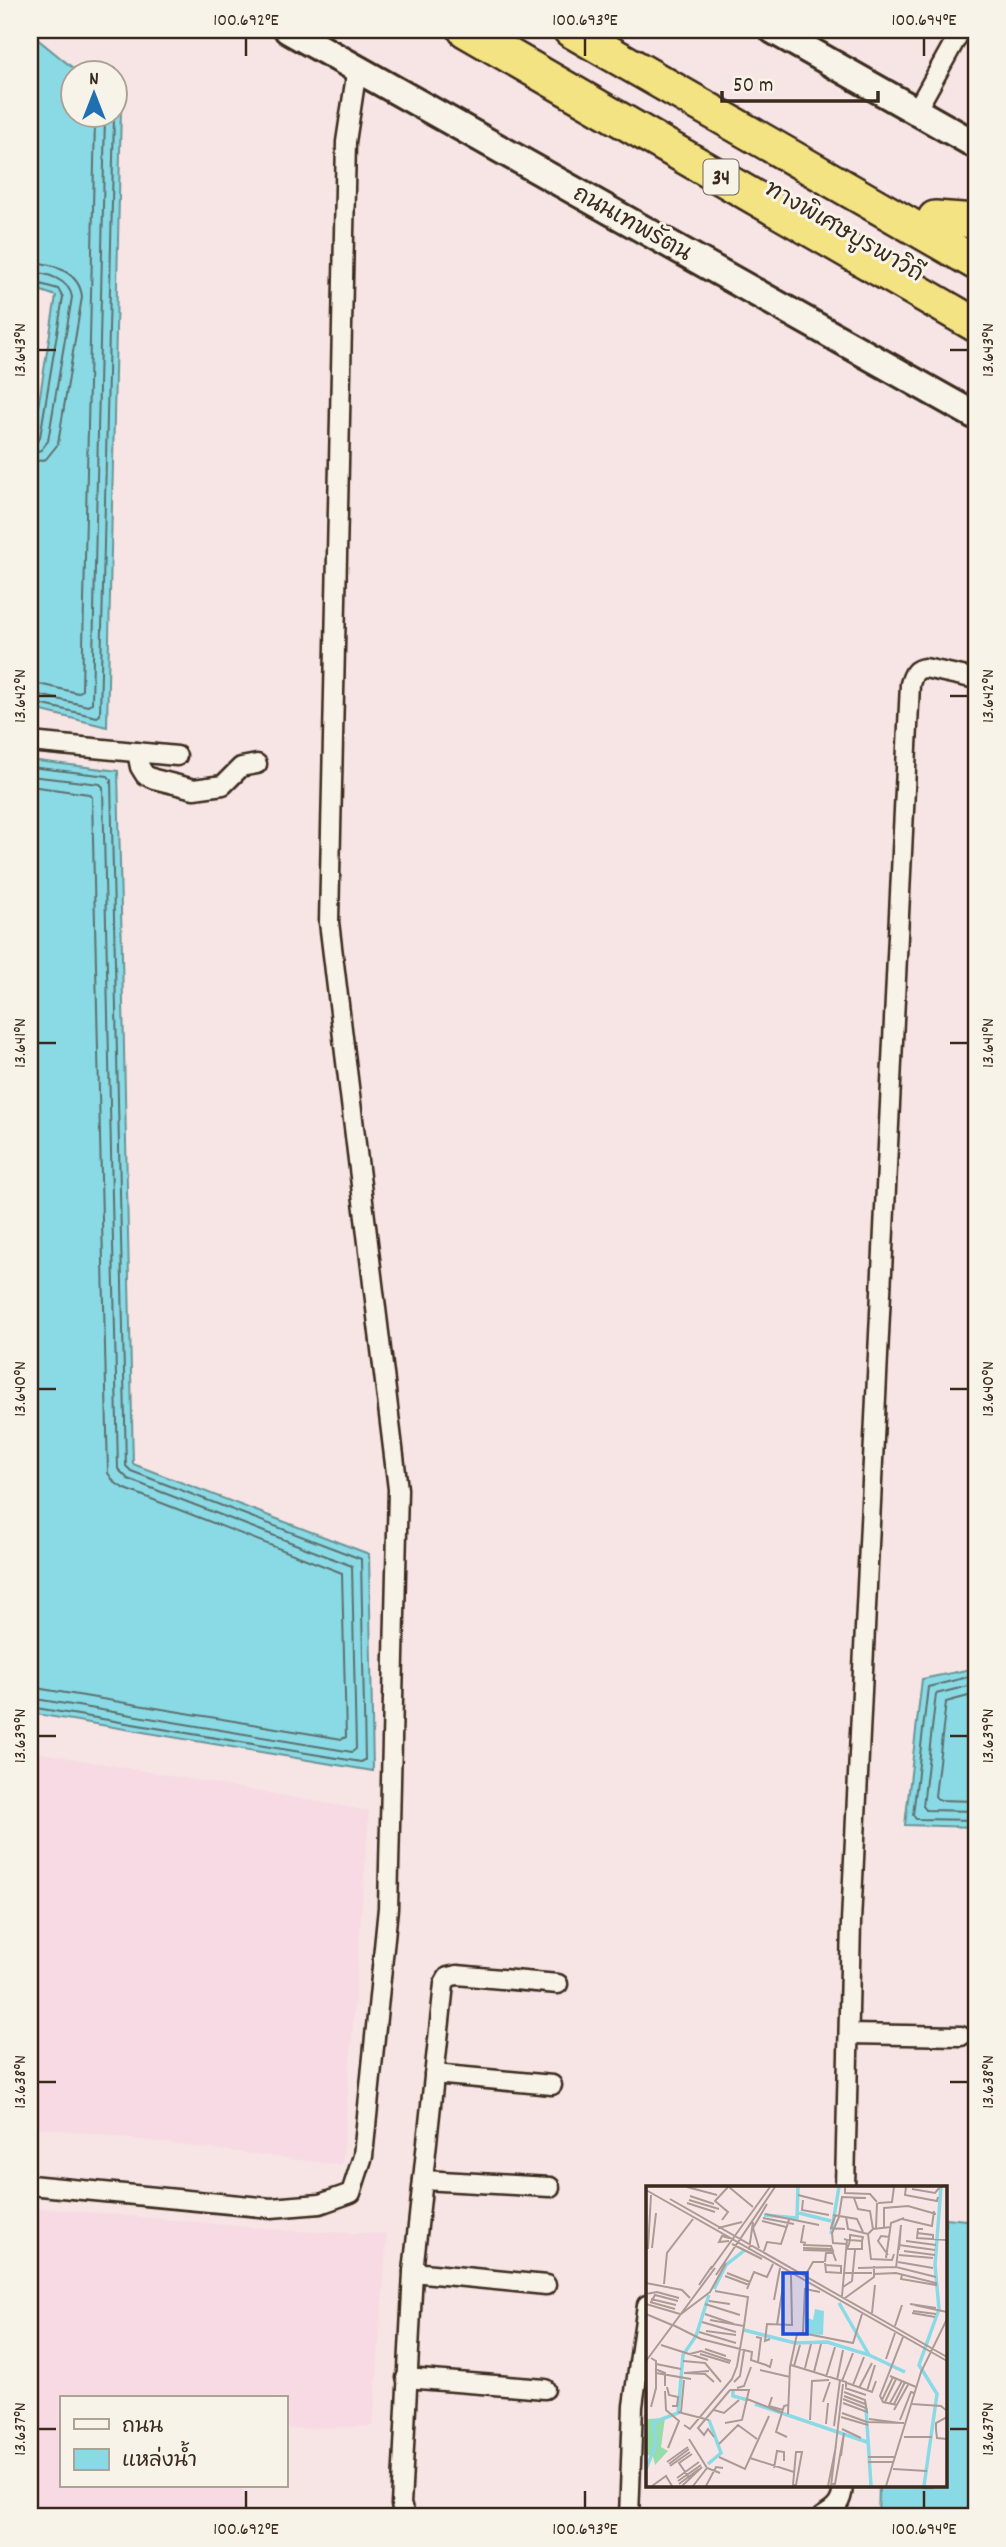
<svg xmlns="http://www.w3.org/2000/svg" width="1006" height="2547" viewBox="0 0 1006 2547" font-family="Dekko,'Playpen Sans Thai',sans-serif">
	<rect width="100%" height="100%" fill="#f7e4e5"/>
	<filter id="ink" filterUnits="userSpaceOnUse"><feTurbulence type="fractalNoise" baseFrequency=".0143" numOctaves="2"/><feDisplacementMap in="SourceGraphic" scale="14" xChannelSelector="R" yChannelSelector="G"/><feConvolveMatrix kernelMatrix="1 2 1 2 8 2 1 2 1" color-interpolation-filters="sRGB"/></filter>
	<g filter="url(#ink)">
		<g fill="#f7dae3">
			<polygon points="30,1751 369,1811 342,2165 30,2126"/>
			<polygon points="30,2207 292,2231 387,2234 373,2426 285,2429 285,2398 61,2398 61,2486 243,2486 241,2517 30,2517"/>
		</g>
		<g fill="#8adae5" stroke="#6a9495" stroke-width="2">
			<polygon points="30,33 79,73 74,74 74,116 116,116 116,103 121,108 107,727 30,708 30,457 56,296 30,287"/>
			<polygon points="30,760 118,771 133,1464 369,1554 373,1771 30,1713"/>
			<polygon points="976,1668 976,1827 905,1825 922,1679"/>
			<polygon points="945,2218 976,2221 976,2517 878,2517 879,2486 945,2486"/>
		</g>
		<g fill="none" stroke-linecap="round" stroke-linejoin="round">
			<g stroke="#5b706e" stroke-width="2">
				<path d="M 30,262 C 52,263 80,272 82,297 L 58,444 L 46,459 L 30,463"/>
				<path d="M 30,272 C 46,273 69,279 72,297 L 48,441 L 41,450 L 30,453"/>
				<polyline points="30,281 58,289 63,297 40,437 36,443 30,444"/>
				<polyline points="30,682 78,693 82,690 95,120 93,116"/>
				<polyline points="30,693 88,706 92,703 105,116"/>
				<polyline points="30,702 97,717 100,715 114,116"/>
				<polyline points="30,767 108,776 111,780 126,1466 131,1471 361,1559 365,1760 361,1762 30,1707"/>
				<polyline points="30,776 100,784 103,787 118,1469 128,1479 352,1566 356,1749 352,1752 30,1698"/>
				<polyline points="30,786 89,794 92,797 108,1473 114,1482 123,1488 342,1573 346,1737 342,1739 30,1687"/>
				<polyline points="976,1675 928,1687 913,1815 916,1819 976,1820"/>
				<polyline points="976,1684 936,1694 923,1806 926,1810 976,1811"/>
				<polyline points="976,1694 946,1702 935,1796 938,1800 976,1801"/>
			</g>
			<g stroke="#3b2a1e" stroke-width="23">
				<g id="street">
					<polyline points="916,111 961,30"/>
					<polyline points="30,742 177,756"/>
					<polyline points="137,752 140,767 145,775 154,779 194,789 223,785 241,767 257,764"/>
					<polyline points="849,2034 961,2036"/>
					<polyline points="434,2074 552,2085"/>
					<polyline points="423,2180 550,2187"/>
					<polyline points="30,2185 271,2208 320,2204 351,2193 363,2156 388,1908 398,1489 329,922 346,142 357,69"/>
					<path d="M 845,2188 L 851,1922 L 910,684 C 913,675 914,669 925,668 L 976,679"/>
					<polyline points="413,2272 546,2285"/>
					<polyline points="406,2378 545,2389"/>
					<polyline points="406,2517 401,2505 413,2272 444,1984 448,1977 457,1975 558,1984"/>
					<polyline points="629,2517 633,2406 647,2305"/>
					<path d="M 822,2517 C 836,2509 842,2503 843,2486"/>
				</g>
			</g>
			<g stroke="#3b2a1e" stroke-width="32">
				<g id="secondary">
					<polyline points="288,30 976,416"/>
					<polyline points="773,30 976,145"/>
				</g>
			</g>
			<g stroke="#3b2a1e" stroke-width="38">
				<g id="highway">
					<polyline points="465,30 976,325"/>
					<polyline points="570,30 976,263"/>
					<polyline points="935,218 976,221"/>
				</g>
			</g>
			<use href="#street" stroke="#f7f3e8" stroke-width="18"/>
			<use href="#secondary" stroke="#f7f3e8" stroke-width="26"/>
			<use href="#highway" stroke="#f4e382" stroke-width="33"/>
		</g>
	</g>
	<path fill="none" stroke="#3b2a1e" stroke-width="2.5" d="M 246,38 L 246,56M 585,38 L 585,56M 924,38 L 924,56M 38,350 L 56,350M 950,350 L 968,350M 38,696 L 56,696M 950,696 L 968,696M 38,1043 L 56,1043M 950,1043 L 968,1043M 38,1389 L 56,1389M 950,1389 L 968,1389M 38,1736 L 56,1736M 950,1736 L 968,1736M 38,2082 L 56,2082M 950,2082 L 968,2082M 38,2429 L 56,2429M 950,2429 L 968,2429M 246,2491 L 246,2508M 585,2491 L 585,2508M 924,2491 L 924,2508"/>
	<g text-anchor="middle" stroke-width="6" stroke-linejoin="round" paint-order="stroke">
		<rect fill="#f7f3e8" stroke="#73665b" stroke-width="2" x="703.5" y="159.5" width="35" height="35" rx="5"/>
		<g font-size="21" font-weight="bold" fill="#3b2a1e">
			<text x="721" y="184">34</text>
		</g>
		<g font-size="23" fill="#3b2a1e" stroke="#f7f3e8">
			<text transform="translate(633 222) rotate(29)" y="8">ถนนเทพรัตน</text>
			<text transform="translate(845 230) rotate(30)" y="8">ทางพิเศษบูรพาวิถี</text>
		</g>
	</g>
	<g transform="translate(646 2186)">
		<rect width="301" height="301" fill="#f7e4e5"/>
		<path d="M 0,228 L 1,233 L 19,232 L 15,261 L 22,265 L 9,279 L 7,270 L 0,269 Z" fill="#97dca9"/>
		<path d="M 169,123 L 178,125 L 177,149 L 162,148 L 162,132 L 167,134 Z" fill="#8adae5"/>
		<path fill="none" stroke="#8adae5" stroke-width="3.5" d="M 153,27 L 185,35M 118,29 L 151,32 L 152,1M 185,48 L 193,1M 68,103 L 80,79 L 99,64M 98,144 L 149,157 L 181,156 L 223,169 L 193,117M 223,169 L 259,186M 87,203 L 87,210 L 102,214M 109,218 L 221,256M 220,222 L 225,300M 62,278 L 75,267 L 63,234M 0,283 L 10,258 L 8,236 L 32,227 L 37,169 L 50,150 L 63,109M 278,300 L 291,208 L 273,179 L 293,123 L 289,79 L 295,1"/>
		<path fill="none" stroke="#ac9a95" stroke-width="2" d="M 41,1 L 71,9M 83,1 L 107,21M 199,1 L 199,7 L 224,8 L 231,16M 260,1 L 259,9 L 291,15 L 292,11M 266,3 L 289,7 L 294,1M 0,4 L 301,175M 152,9 L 187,18M 44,10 L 68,18M 208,12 L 212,23 L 224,25 L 227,43M 24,13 L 301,171M 43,14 L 73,23M 157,14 L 156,24 L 183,29M 41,17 L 69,26M 232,17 L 246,16 L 248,1M 119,28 L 173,39M 187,29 L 211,33 L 217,46M 189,30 L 185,42 L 199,43M 193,30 L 196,11 L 220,12M 193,31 L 186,47 L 187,57 L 201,58M 200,31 L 202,43 L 222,48 L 225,73 L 246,74 L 248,68M 117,32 L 148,38M 256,33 L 286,40 L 288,25M 76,34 L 82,26 L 69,15 L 82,1M 116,35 L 140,41M 158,39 L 155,56 L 160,57M 72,42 L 96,36M 230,42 L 231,17M 238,42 L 238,22 L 262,20 L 290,28M 277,43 L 272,43 L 271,52 L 301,54M 271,47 L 287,49 L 287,54M 222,48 L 227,43 L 245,41M 83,52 L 76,50 L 73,56 L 83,55M 198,53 L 201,54 L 204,54 L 216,55 L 216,63 L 201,63 L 203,58 L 204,54 L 204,49 L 217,51 L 216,55M 260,55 L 290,59M 86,58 L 116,73M 253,59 L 289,64M 6,62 L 10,27M 113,62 L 107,42 L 121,18M 157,62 L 186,63M 2,63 L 5,9M 103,64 L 107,36M 157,64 L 187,65 L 185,60 L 157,59M 253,64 L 255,39M 118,65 L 121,56 L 135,58 L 143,34M 258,65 L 289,69M 242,69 L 232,55 L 235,50 L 244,51M 253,69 L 287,72M 240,72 L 245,37 L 258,32M 179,76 L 180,67 L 187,67 L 190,75M 252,76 L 287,82M 179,77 L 180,86 L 195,87 L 195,80 L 179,79M 212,82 L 250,81 L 290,91M 250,82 L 255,39M 65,83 L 124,1M 81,87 L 104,96M 199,87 L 226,87M 228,88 L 250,87 L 290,97 L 290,99 L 255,93 L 256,89M 70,89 L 129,1M 79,90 L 103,99M 159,90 L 167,76 L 178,76M 0,97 L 36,104 L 44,112M 18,98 L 21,67 L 47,33M 53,99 L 66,80M 197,101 L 206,95 L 209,64M 101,103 L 108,86 L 121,91 L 127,78M 69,105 L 102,111 L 98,140M 0,108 L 11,106 L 33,112M 196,110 L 201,54M 199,112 L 228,91 L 228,80M 5,113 L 30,119M 128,114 L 134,82M 63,115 L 84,118M 4,116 L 29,123M 5,116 L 9,109 L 32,115M 0,118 L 34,128M 59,118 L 94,129M 264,118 L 290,122M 268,119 L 301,126M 267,125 L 290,128M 226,127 L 229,99M 266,127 L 289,131M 0,128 L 26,139M 35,128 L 64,106 L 80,77M 59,128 L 88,138M 56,136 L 90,146M 27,139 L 55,153 L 106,166 L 105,174 L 120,179 L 124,181 L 126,173M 131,139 L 137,100M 249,140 L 256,119M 60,145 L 90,149M 53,146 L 90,157M 156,147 L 207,157 L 216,128M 110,151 L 115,152 L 112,176M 124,153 L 119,155 L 121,138 L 146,139 L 145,89M 15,159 L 62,174M 59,163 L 80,170M 44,168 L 55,165 L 85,175M 54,168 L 84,177M 240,173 L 249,147M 0,175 L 69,82M 37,175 L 59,177 L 75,196M 10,178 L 35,183M 145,179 L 200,196 L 200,201M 148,180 L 154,159M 159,182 L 165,158M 9,183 L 19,187 L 19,200M 114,184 L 144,191M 168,186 L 175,158M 10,187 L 45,193M 38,187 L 59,188 L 68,196M 39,187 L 63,185M 244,190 L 270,201M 180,191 L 189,161M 191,194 L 197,164M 196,195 L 207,167M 88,196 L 94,190 L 98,165M 201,197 L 226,206 L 230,195M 207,199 L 218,171M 21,201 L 23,209 L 32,211 L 31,220 L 26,220M 91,202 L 98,200 L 105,181M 199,202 L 220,209M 213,202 L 226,177M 19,205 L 20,224 L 33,235 L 22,262M 221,205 L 229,179M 198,210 L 219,218M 126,211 L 123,220 L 137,224M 101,213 L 137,227M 197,213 L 220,222M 236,214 L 247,191M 177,216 L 184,196M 239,216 L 250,193M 197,217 L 221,226 L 219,214 L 198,206M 244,217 L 256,195M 248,218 L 259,196M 266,218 L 295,220 L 301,225M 251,219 L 237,216 L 234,210 L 257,151M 5,221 L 10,202 L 10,175 L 5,172M 68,224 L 78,227 L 93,214M 248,224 L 263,197M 32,226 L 63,234M 35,226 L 38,194M 196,227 L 221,236 L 258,237M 142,228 L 144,181 L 151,148 L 157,147 L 159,103 L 174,106M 195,231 L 222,239M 301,231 L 290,237 L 290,244 L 291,252 L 301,253M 223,233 L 254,237M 164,234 L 166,195 L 183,194M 254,234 L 265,206 L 268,207M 79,237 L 96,234 L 103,204 L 84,204M 180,238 L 182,217M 38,239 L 44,243 L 86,193 L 91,180 L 98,140 L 64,134M 188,240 L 194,194M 196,243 L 215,252M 68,251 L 62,243 L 58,249 L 52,242 L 84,204M 141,251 L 130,246 L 138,220 L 142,219M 258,251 L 286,251M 43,253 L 61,282 L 74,287M 73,258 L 92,239 L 111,253M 150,266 L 156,266 L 150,299 L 147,299 ZM 73,271 L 99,283 L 123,230M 222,271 L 248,271M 104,272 L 148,286M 21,276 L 42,261M 222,276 L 247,276M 23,278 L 43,263M 24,280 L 44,266M 128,282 L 131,265 L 138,266 L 138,275M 247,283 L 281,285M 31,292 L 53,276M 44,293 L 33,277 L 46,268M 32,295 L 55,279M 33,298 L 53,283M 185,298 L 189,298 L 198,247 L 195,270M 6,300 L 20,290 L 26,300M 36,300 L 56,281M 47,300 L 61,282M 60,300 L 70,281 L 77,282M 182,300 L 190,260M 185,300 L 197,198M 240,300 L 275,186 L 301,133"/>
		<path fill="#1d4ed8" fill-opacity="0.15" stroke="#1d4ed8" stroke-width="3.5" d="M 137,87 L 161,87 L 161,148 L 137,148 Z"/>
		<rect width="301" height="301" fill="none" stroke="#3b2a1e" stroke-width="3.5"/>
	</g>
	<rect width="1006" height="2547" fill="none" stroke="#f7f3e8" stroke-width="77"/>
	<rect x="60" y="2396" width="228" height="91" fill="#f7f3e8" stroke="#aca397" stroke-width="2"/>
	<rect x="74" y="2419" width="35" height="10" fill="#f7f3e8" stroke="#aca397" stroke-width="2"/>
	<text x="122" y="2432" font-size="21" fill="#3b2a1e">ถนน</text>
	<rect x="74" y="2449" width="35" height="21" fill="#8adae5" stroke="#aca397" stroke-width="2"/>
	<text x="122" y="2466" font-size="21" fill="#3b2a1e">แหล่งน้ำ</text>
	<g transform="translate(94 94)"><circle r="33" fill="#f7f3e8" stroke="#aca397" stroke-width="2"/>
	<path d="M0-5L12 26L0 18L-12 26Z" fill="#1f6fb2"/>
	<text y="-10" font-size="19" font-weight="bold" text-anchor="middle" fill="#3b2a1e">N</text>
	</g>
	<path d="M722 91v10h156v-10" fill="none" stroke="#3b2a1e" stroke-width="3.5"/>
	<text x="733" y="91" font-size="21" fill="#3b2a1e" stroke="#f7f3e8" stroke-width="5" paint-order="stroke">50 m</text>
	<rect x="38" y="38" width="930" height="2470" fill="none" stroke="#3b2a1e" stroke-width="2.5"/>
	<g font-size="18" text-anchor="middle" fill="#3b2a1e">
		<text x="246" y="25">100.692°E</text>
		<text x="585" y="25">100.693°E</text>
		<text x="924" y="25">100.694°E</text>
		<text transform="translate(19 350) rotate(-90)" y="6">13.643°N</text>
		<text transform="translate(987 350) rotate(-90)" y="6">13.643°N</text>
		<text transform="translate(19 696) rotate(-90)" y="6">13.642°N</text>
		<text transform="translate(987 696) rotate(-90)" y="6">13.642°N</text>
		<text transform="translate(19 1043) rotate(-90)" y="6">13.641°N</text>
		<text transform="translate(987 1043) rotate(-90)" y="6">13.641°N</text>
		<text transform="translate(19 1389) rotate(-90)" y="6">13.640°N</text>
		<text transform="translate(987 1389) rotate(-90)" y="6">13.640°N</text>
		<text transform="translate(19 1736) rotate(-90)" y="6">13.639°N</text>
		<text transform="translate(987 1736) rotate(-90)" y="6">13.639°N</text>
		<text transform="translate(19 2082) rotate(-90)" y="6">13.638°N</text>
		<text transform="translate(987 2082) rotate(-90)" y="6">13.638°N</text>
		<text transform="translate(19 2429) rotate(-90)" y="6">13.637°N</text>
		<text transform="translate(987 2429) rotate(-90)" y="6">13.637°N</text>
		<text x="246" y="2534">100.692°E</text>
		<text x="585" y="2534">100.693°E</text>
		<text x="924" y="2534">100.694°E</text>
	</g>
</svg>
